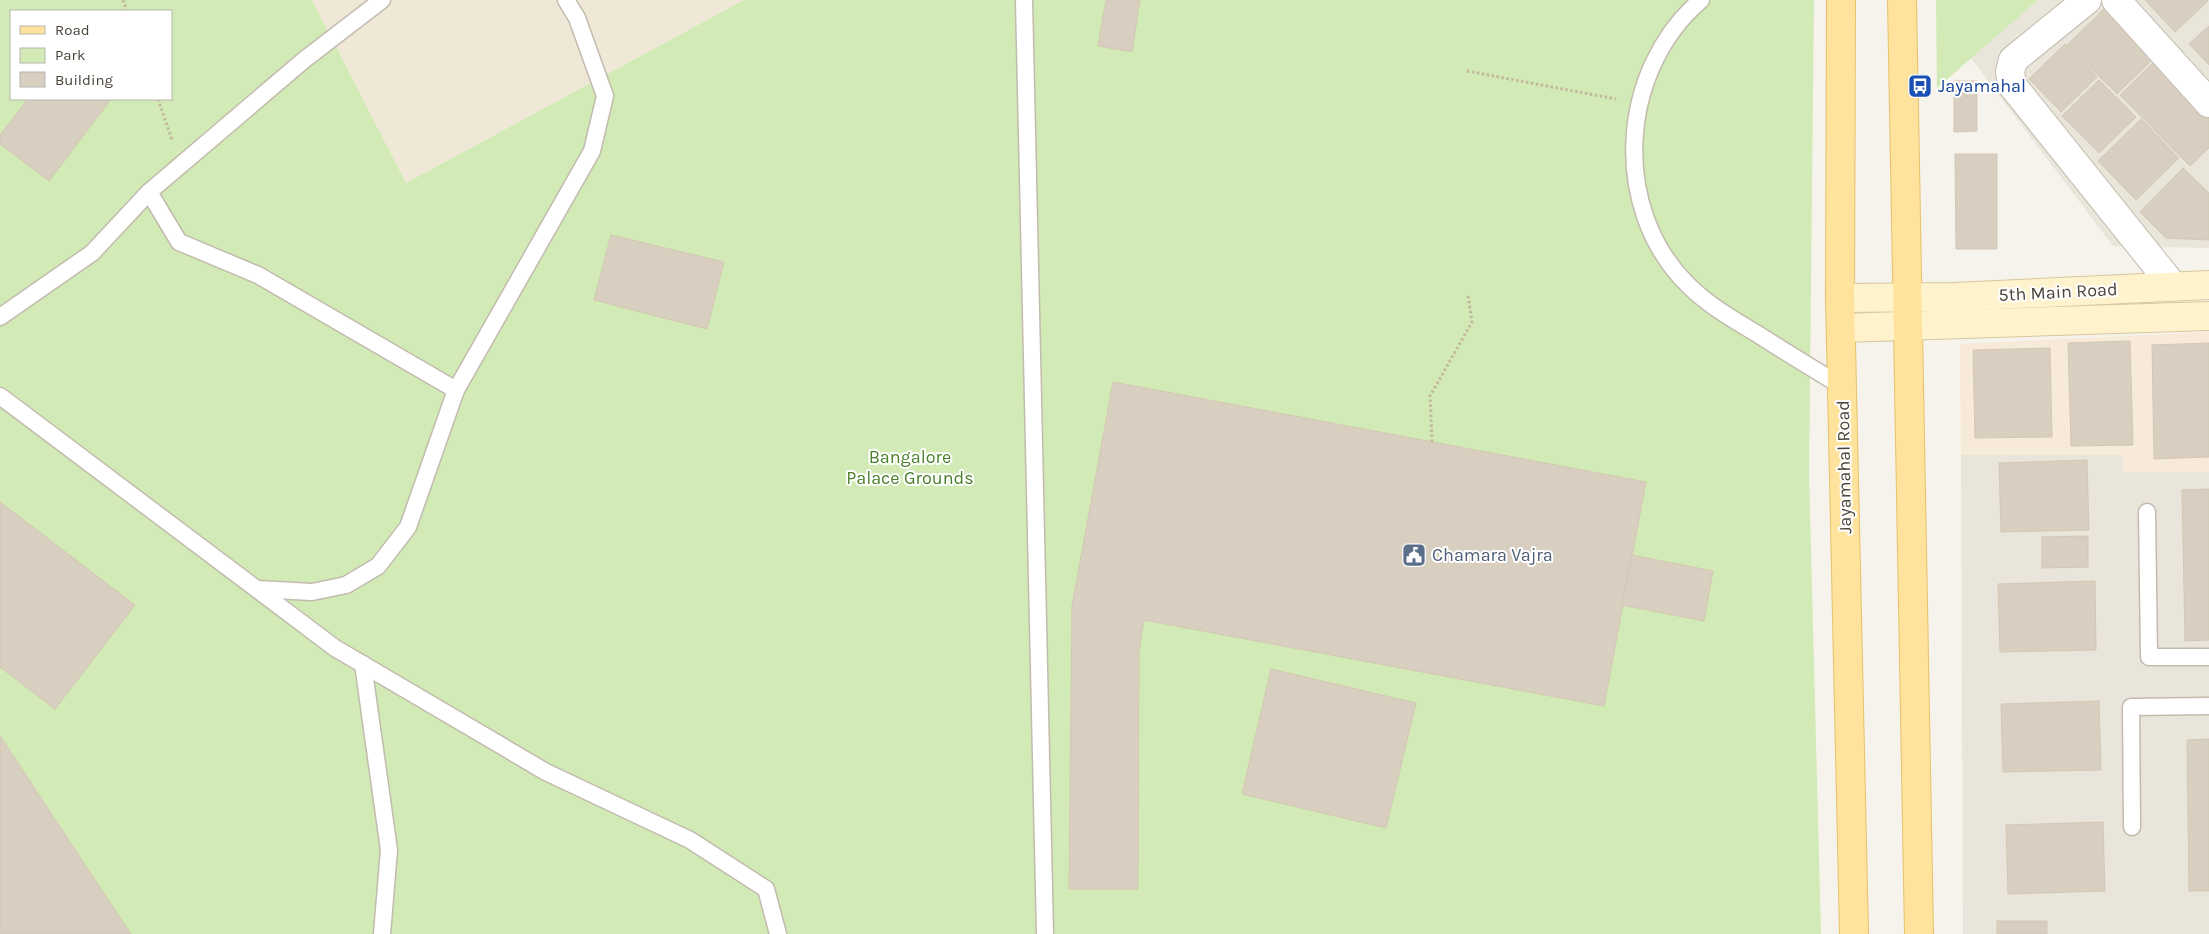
<svg xmlns="http://www.w3.org/2000/svg" width="2209" height="934" viewBox="0 0 2209 934" font-family="Karla,sans-serif">
	<rect width="100%" height="100%" fill="#f6f3ec"/>
	<g fill="#eae5da">
		<polygon points="2038,0 2209,0 2209,248 2113,246 1971,58"/>
		<polygon points="1961,455 2123,455 2124,472 2209,472 2209,934 1963,934"/>
	</g>
	<polygon fill="#f7ead8" points="2209,332 2209,472 2123,472 2123,455 1961,455 1960,344"/>
	<polygon fill="#efe8d6" points="312,0 744,0 406,183"/>
	<g fill="#d2eab5" fill-rule="evenodd">
		<path d="M 0,0 L 312,0 L 406,183 L 744,0 L 1814,0 L 1809,473 L 1821,934 L 0,934 ZM 11,11 L 171,11 L 171,99 L 11,99 Z"/>
		<polygon points="1936,0 2038,0 1937,88"/>
	</g>
	<g fill="#d8cfc1" stroke="#d3c7b4">
		<polygon points="1106,0 1140,0 1132,52 1098,46"/>
		<polygon points="2145,0 2206,0 2208,1 2175,32"/>
		<polygon points="2106,7 2155,57 2117,94 2067,45"/>
		<polygon points="2209,26 2209,65 2189,44"/>
		<polygon points="2065,44 2097,77 2061,112 2029,79"/>
		<polygon points="2157,59 2209,112 2209,148 2190,166 2120,95"/>
		<polygon points="2099,80 2136,117 2099,153 2062,116"/>
		<polygon points="1954,81 1977,81 1977,131 1954,132"/>
		<polygon points="28,99 111,99 49,181 0,144 0,135"/>
		<polygon points="2141,119 2179,158 2136,200 2098,161"/>
		<polygon points="1955,154 1997,154 1997,249 1956,249"/>
		<polygon points="2183,168 2209,193 2209,240 2166,238 2140,212"/>
		<polygon points="611,235 724,262 707,329 594,300"/>
		<polygon points="2130,341 2133,445 2071,446 2068,343"/>
		<polygon points="2209,343 2209,457 2154,459 2152,345"/>
		<polygon points="2050,348 2052,437 1975,438 1973,350"/>
		<polygon points="1113,382 1646,482 1604,706 1144,620 1139,651 1138,889 1069,889 1072,606"/>
		<polygon points="2087,460 2089,530 2001,532 1999,463"/>
		<polygon points="2209,489 2209,640 2185,641 2182,490"/>
		<polygon points="0,502 135,605 55,709 0,667"/>
		<polygon points="2088,536 2088,567 2042,568 2042,537"/>
		<polygon points="1632,555 1713,571 1704,621 1622,605"/>
		<polygon points="2095,581 2096,650 2000,652 1998,584"/>
		<polygon points="1271,669 1416,703 1386,828 1242,794"/>
		<polygon points="2099,701 2101,770 2003,772 2001,704"/>
		<polygon points="0,736 131,934 0,934"/>
		<polygon points="2209,739 2209,891 2189,891 2187,740"/>
		<polygon points="2103,822 2105,891 2008,894 2006,825"/>
		<rect x="1997" y="921" width="50" height="13"/>
	</g>
	<g fill="none" stroke-linecap="round" stroke-linejoin="round">
		<g stroke="#c2bbae" stroke-width="19">
			<g id="lane">
				<polyline points="1024,0 1045,934"/>
				<path d="M 1701,0 C 1619,70 1610,208 1688,285 C 1709,306 1734,320 1759,335 C 1787,353 1815,370 1843,387"/>
				<polyline points="149,192 304,60 382,0"/>
				<polyline points="0,317 92,253 149,192 179,242 258,275 456,390"/>
				<polyline points="0,396 335,648 546,772 690,840 766,889 778,934"/>
				<polyline points="2147,512 2149,657 2209,657"/>
				<polyline points="257,589 312,592 346,585 378,566 408,527 456,390 592,151 605,96 577,18 566,0"/>
				<polyline points="363,664 389,850 382,934"/>
				<polyline points="2132,827 2131,707 2209,706"/>
			</g>
		</g>
		<g stroke="#c2bbae" stroke-width="30">
			<g id="street">
				<polyline points="2087,0 2013,60 2010,72 2012,85 2173,286"/>
				<polyline points="2116,0 2209,103"/>
			</g>
		</g>
		<g stroke="#d6c79b" stroke-width="30">
			<g id="secondary">
				<polyline points="1840,298 1955,297 2209,285"/>
				<polyline points="1841,328 2209,316"/>
			</g>
		</g>
		<g stroke="#e6c16a" stroke-width="30">
			<g id="primary">
				<polyline points="1841,0 1840,298 1854,934"/>
				<polyline points="1902,0 1919,934"/>
			</g>
		</g>
		<g stroke="#c4b79f" stroke-width="3" stroke-dasharray="2.5 2.5" stroke-linecap="butt">
			<polyline points="123,0 127,11"/>
			<polyline points="1467,71 1616,99"/>
			<polyline points="158,99 172,140"/>
			<polyline points="1432,442 1430,396 1472,322 1468,295"/>
		</g>
		<use href="#lane" stroke="#fff" stroke-width="16"/>
		<use href="#street" stroke="#fff" stroke-width="28"/>
		<use href="#secondary" stroke="#fff3cd" stroke-width="28"/>
		<use href="#primary" stroke="#ffe39c" stroke-width="28"/>
	</g>
	<defs>
		<g id="bus-square" transform="scale(1.25)"><rect x="-9" y="-9" width="18" height="18" rx="4" fill="#1a4fb4" stroke="#fff"/><path d="M-5-6H5V4H4V6H2V4H-2V6H-4V4H-5ZM-3.5-4V0h7V-4ZM-3.5 1.2v1.5H-2V1.2ZM2 1.2v1.5H3.5V1.2Z" fill="#fff"/></g>
		<g id="civic-square" transform="scale(1.25)"><rect x="-9" y="-9" width="18" height="18" rx="4" fill="#5c6f8a" stroke="#fff"/><path d="M-.6-6.5H3V-4.5H.6V-3L4-1V1h2V6H-6V1h2V-1L-.6-3ZM-1.2 2.5V6h2.4V2.5Z" fill="#fff"/></g>
	</defs>
	<g fill-rule="evenodd">
		<use href="#bus-square" x="1920" y="86"/>
		<use href="#civic-square" x="1414" y="555"/>
	</g>
	<g text-anchor="middle" stroke-width="4" stroke-linejoin="round" paint-order="stroke">
		<g font-size="18" fill="#164399" stroke="#fff" text-anchor="start">
			<text x="1938" y="92">Jayamahal</text>
		</g>
		<g font-size="18" fill="#4b4439" stroke="#fff">
			<text transform="translate(2058 292) rotate(-3)" y="6">5th Main Road</text>
			<text transform="translate(1844 467) rotate(-91)" y="6">Jayamahal Road</text>
		</g>
		<g font-size="18" fill="#4a7f2a" stroke="#fff">
			<text x="910" y="463">Bangalore<tspan x="910" dy="21">Palace Grounds</tspan></text>
		</g>
		<g font-size="18" fill="#4e5e75" stroke="#fff" text-anchor="start">
			<text x="1432" y="561">Chamara Vajra</text>
		</g>
	</g>
	<rect x="10" y="10" width="162" height="90" fill="#ffffff" stroke="#b7b4b0"/>
	<rect x="20" y="26" width="25" height="8" fill="#ffe39c" stroke="#b7b4b0"/>
	<text x="55" y="35" font-size="15" fill="#4b4439">Road</text>
	<rect x="20" y="48" width="25" height="15" fill="#d2eab5" stroke="#b7b4b0"/>
	<text x="55" y="60" font-size="15" fill="#4b4439">Park</text>
	<rect x="20" y="72" width="25" height="15" fill="#d8cfc1" stroke="#b7b4b0"/>
	<text x="55" y="85" font-size="15" fill="#4b4439">Building</text>
</svg>
